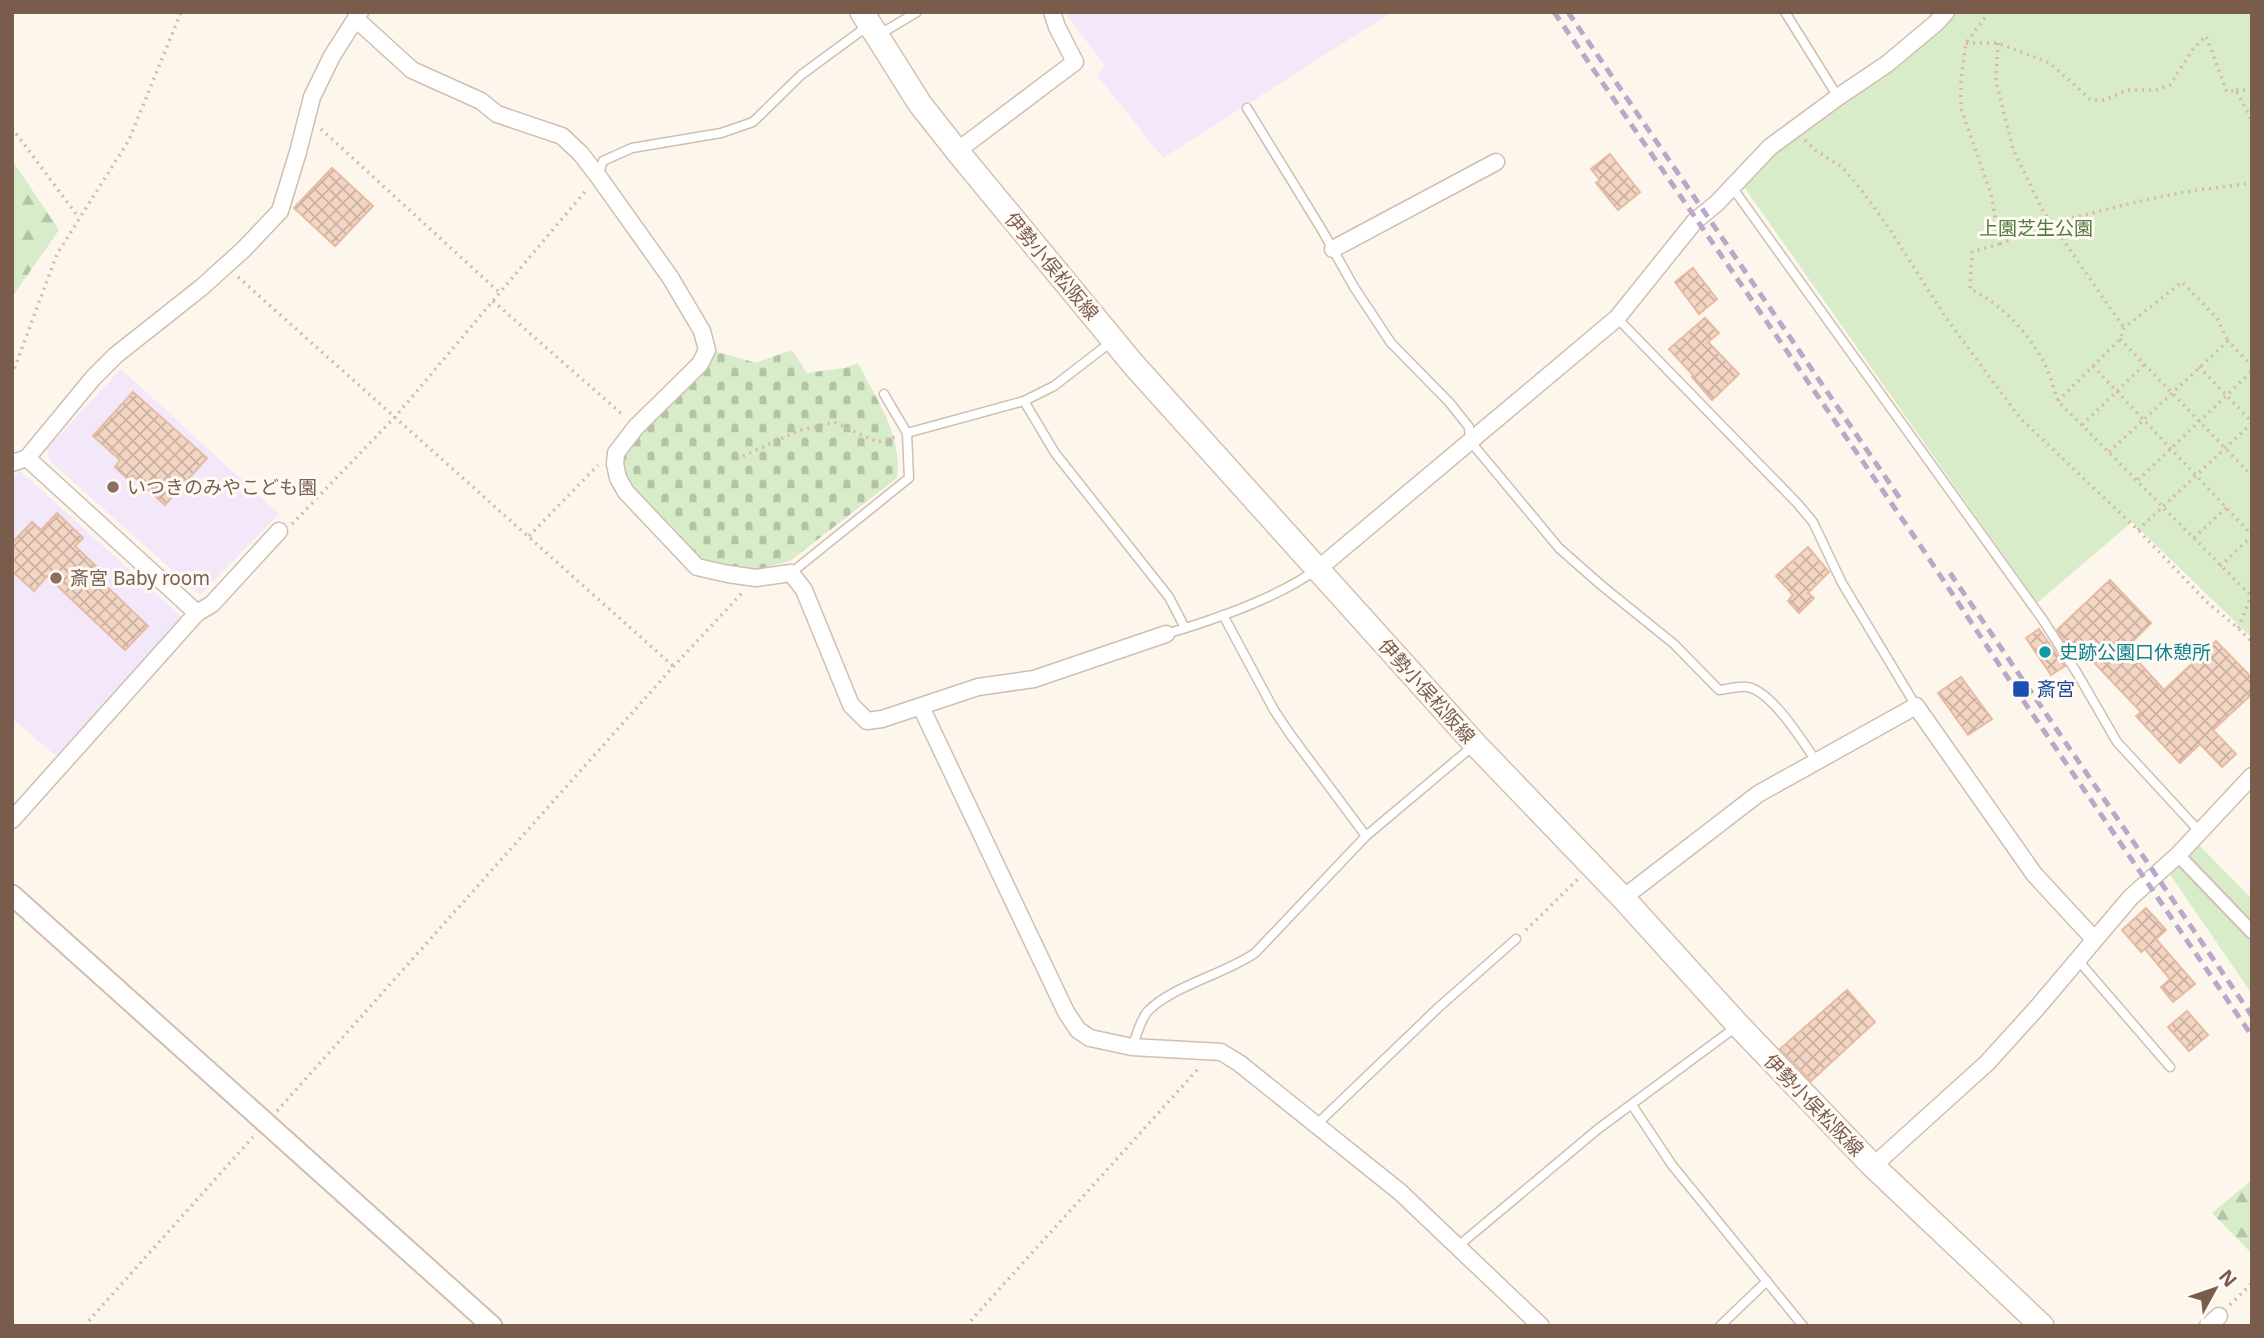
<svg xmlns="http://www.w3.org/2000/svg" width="2264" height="1338" viewBox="0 0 2264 1338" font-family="'Noto Sans','Noto Sans JP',sans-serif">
	<defs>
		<pattern id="forest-firs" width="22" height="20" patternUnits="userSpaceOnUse" patternTransform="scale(1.75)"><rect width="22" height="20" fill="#d8ecc9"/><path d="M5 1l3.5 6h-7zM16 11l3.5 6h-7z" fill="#b4c2a5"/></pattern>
		<pattern id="cemetery-stones" width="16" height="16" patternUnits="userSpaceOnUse" patternTransform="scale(1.75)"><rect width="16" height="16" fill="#d8ecc9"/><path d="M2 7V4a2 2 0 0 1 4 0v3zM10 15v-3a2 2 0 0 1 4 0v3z" fill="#b4c2a5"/></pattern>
		<pattern id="building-cross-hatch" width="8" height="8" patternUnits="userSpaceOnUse" patternTransform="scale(1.75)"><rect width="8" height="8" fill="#f3d5c3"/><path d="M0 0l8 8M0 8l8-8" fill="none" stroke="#cab0a1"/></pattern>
	</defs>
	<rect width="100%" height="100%" fill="#fdf6ec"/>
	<g fill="#f3e8fa">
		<polygon points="1064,12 1392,12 1163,158 1097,75 1105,65"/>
		<polygon points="121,369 279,514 200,595 50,461 47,448"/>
		<polygon points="19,470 183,618 58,758 12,718 12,480"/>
	</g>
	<g fill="url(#forest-firs)">
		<polygon points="12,160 59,230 12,297"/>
		<polygon points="2252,1180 2252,1254 2212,1213"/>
	</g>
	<path fill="url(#cemetery-stones)" d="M 792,350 L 807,373 L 845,368 L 858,363 C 876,399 903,436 897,478 L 790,561 L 753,571 L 697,560 L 629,487 L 621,468 L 622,450 L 707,368 L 715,351 L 756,363 Z"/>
	<g fill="#d8ecc9">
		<polygon points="1954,12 2252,12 2252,638 2132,522 2037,603 1744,187 1790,139 1926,41"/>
		<polygon points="2197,843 2252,899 2252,994 2169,873"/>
	</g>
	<g fill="url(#building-cross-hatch)" stroke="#e6bba3" stroke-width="2">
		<polygon points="1610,154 1640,192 1618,210 1596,183 1600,180 1591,169"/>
		<polygon points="332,168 373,206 335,246 294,208"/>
		<polygon points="1693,268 1717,299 1699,314 1675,282"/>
		<polygon points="1705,318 1719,333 1708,342 1739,374 1712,400 1692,377 1693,375 1669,349"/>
		<polygon points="133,392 207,458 165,505 132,475 128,479 115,467 120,460 93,436"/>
		<polygon points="57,513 83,538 75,546 103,573 98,578 148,626 125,650 47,576 34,591 12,571 12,543 32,522 41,530"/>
		<polygon points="1808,547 1829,572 1808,593 1814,598 1799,613 1788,601 1793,595 1776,576"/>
		<polygon points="2110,580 2151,623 2126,648 2164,690 2216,641 2252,678 2252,694 2213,730 2236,754 2222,767 2200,744 2180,763 2136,716 2141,712 2085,653 2076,659 2057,630"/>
		<polygon points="2039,629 2065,666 2051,675 2026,638"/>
		<polygon points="1961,677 1992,719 1968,735 1938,693"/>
		<polygon points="2146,908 2166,930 2156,939 2195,984 2173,1002 2161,987 2170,979 2145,949 2141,952 2122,930"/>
		<polygon points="1847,990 1875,1022 1811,1081 1780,1049"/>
		<polygon points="2187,1011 2208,1035 2189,1051 2168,1027"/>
	</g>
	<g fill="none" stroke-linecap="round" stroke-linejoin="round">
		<g stroke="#d1beb0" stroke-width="11">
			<g id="service">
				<polyline points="1785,12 1838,97"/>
				<polyline points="880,34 917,12"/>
				<path d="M 1247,108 L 1322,230 L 1354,287 L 1391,343 L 1449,402 L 1469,427 L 1470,441 L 1559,548 L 1601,585 L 1674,644 L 1719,690 C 1728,689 1738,686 1747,687 C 1771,690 1803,742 1816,761"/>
				<polyline points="598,176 603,161 632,148 721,133 753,122 801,75 869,25"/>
				<polyline points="1732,187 2043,620 2077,673 2117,742 2199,831"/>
				<polyline points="1617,318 1797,503 1813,522 1842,583 1916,706"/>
				<polyline points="1024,401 1055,453 1169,597 1185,628"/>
				<polyline points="907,433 1024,401 1054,386 1111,342"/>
				<polyline points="791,573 909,478 907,433 884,394"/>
				<polyline points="1223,615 1274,710 1290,734 1366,836"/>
				<path d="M 1166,634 C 1213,620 1278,598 1317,569"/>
				<polyline points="2077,959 2170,1067"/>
				<path d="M 1132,1047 C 1137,1035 1140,1020 1148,1011 C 1172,986 1225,974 1255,953 L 1366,836 L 1473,746"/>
				<polyline points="1632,1105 1672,1165 1803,1326"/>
				<polyline points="1316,1125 1439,1007 1516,939"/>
				<polyline points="1457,1247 1598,1129 1736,1027"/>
				<polyline points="1720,1326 1767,1281"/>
			</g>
		</g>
		<g stroke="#d1beb0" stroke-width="16">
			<polyline id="pedestrian" points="2178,855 2252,932"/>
		</g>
		<g stroke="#d1beb0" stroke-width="19">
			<g id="minor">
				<polyline points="356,19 412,70 481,101 497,114 562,136 581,154 598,176 670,277 702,331 707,350 700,364 636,427 616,453 615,464 618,478 626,492 697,567 728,574 756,578 791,573 804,590 851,705 867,721 882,719 978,687 1034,679 1166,634"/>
				<polyline points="957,151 1075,62 1057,27 1052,12"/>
				<polyline points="1333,249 1496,162"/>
				<polyline points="27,458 197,613"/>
				<polyline points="12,463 27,458 93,378 116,355 202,287 244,249 280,211 298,152 312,97 332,56 360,12"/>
				<polyline points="1318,569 1617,318 1695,221 1717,203 1770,147 1838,97 1887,64 1936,23 1946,12"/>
				<polyline points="921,707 1066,1012 1078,1030 1090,1038 1132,1047 1221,1052 1239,1063 1400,1192 1541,1326"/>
				<polyline points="12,820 197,613 212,604 279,531"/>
				<polyline points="1623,898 1758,794 1916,706 2034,874 2094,939"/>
				<polyline points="1873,1166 1987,1063 2036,1009 2131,897 2178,855 2252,776"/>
				<polyline points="2208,1326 2219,1316"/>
			</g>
		</g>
		<g stroke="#d1beb0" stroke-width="23">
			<polyline id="tertiary" points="12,895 492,1326"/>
		</g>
		<g stroke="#d6c0b0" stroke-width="26">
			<polyline id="secondary" points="862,12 920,104 957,151 1133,364 1475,744 1623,898 1738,1025 1873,1166 2042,1326"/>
		</g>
		<g stroke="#d9b8a5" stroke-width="3.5" stroke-dasharray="2 5" stroke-linecap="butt">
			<path d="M 1989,12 L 1966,43 L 1961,80 L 1961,108 L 1992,197 L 1999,244 L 1972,252 L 1970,289 C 2000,303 2026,330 2042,359 C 2049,371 2053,387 2058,401 L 2252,597"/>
			<polyline points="1966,43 1998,43 2050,63 2091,100 2104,100 2128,90 2156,90 2170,85 2193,49 2206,36 2227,92 2236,90 2252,121"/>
			<polyline points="1998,43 1996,81 2013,149 2043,211 2124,328"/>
			<polyline points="2236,90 2252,90"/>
			<polyline points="12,128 79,218"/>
			<polyline points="321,129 500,293"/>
			<polyline points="1805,140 1815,150 1842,167 1860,188 1889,228 1946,318 2020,418 2138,530 2208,603 2238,628 2252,642"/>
			<polyline points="2000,244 2051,223 2132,203 2184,192 2252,183"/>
			<polyline points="238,277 673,666"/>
			<polyline points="493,301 623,415"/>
			<polyline points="2120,339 2252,476"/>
			<polyline points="2093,366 2252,535"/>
			<polyline points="2199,367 2252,422"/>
			<polyline points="12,375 57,254 129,140 181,12"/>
			<polyline points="2058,401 2120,339 2124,328 2182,282 2217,318 2228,341"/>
			<polyline points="2082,425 2144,365"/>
			<polyline points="2109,452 2228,341 2252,366"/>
			<polyline points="743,456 798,431 834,422 877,442 895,437"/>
			<polyline points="2138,480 2252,371"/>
			<polyline points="292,524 395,417 588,188"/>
			<polyline points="2138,530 2252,423"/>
			<polyline points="529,536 598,465"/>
			<polyline points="2194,538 2226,508"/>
			<polyline points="2220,566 2252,536"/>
			<polyline points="2238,628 2251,597"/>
			<polyline points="1526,930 1578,879"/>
			<polyline points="277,1111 673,667 742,593"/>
			<polyline points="2230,1305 2252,1283"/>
			<polyline points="84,1326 253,1137"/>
			<polyline points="966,1326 1198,1069"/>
		</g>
		<use href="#service" stroke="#fff" stroke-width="8"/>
		<use href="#pedestrian" stroke="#fff" stroke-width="12"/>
		<use href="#minor" stroke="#fff" stroke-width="16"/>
		<use href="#tertiary" stroke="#fff" stroke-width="19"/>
		<use href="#secondary" stroke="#fff" stroke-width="23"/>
		<g stroke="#b9a8c9" stroke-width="5" stroke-dasharray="10 7" stroke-linecap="butt">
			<polyline points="1554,12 1918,542 2012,684 2252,1036"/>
			<polyline points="1568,12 1903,503"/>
			<polyline points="1950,573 2252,1016"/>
		</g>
	</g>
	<g fill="#8d6e63" stroke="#fffaf3" stroke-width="2.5">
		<circle cx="113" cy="487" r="7"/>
		<circle cx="56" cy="578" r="7"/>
	</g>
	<circle fill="#0f9aa8" stroke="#fffaf3" stroke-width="2.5" cx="2045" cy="652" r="7"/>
	<rect fill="#1a4fb4" stroke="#fffaf3" stroke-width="2.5" x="2012" y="680" width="18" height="18" rx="3.5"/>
	<g text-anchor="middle" stroke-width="6" stroke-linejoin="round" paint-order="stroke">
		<g font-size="19" fill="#537a41" stroke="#fffaf3">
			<text x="2036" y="235">上園芝生公園</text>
		</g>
		<g font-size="19" fill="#7a5c4d" stroke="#fffaf3">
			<text transform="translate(1052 266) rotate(50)" y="7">伊勢小俣松阪線</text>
			<text transform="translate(1427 691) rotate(48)" y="7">伊勢小俣松阪線</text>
			<text transform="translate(1814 1105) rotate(46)" y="7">伊勢小俣松阪線</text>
		</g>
		<g font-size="19" fill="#785e54" stroke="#fffaf3" text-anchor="start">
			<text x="127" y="494">いつきのみやこども園</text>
			<text x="70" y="585">斎宮 Baby room</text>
		</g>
		<g font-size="19" fill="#0d838f" stroke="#fffaf3" text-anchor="start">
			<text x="2059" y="659">史跡公園口休憩所</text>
		</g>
		<g font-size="19" fill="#164399" stroke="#fffaf3" text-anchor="start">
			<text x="2037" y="696">斎宮</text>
		</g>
	</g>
	<rect width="2264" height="1338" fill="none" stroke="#7a5c4d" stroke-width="28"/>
	<g transform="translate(2215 1289) rotate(50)" stroke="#fffaf3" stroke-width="5" paint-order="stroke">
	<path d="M0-5L12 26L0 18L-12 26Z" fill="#7a5c4d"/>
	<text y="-10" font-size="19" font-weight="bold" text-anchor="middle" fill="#7a5c4d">N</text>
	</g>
</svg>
